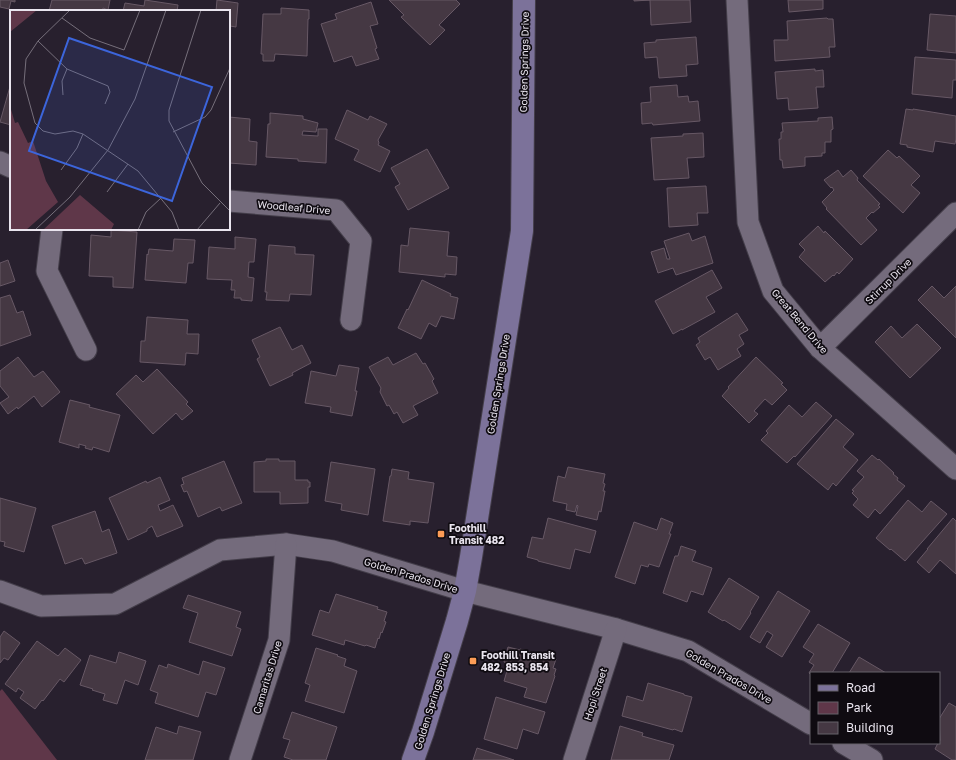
<svg xmlns="http://www.w3.org/2000/svg" width="956" height="760" viewBox="0 0 956 760" font-family="'Golos Text',sans-serif">
	<rect width="100%" height="100%" fill="#28202e"/>
	<polygon fill="#5f3749" points="2,689 57,760 0,760 0,691"/>
	<g fill="#453843" stroke="#675865">
		<polygon points="0,0 15,0 15,2 11,1 9,9 0,7"/>
		<polygon points="52,0 110,0 108,10 103,8 102,11 49,11"/>
		<polygon points="145,0 178,5 177,11 123,11 125,3 144,6"/>
		<polygon points="217,0 238,3 236,27 230,26 229,38 229,11 216,11"/>
		<polygon points="389,0 456,0 460,4 439,25 445,30 430,45 401,17 404,15"/>
		<polygon points="634,0 690,0 691,22 651,25 650,0 634,1"/>
		<polygon points="788,0 823,0 823,9 789,12"/>
		<polygon points="371,2 378,24 370,26 377,48 375,49 379,59 356,66 352,56 334,62 321,24 337,19 335,14"/>
		<polygon points="281,8 309,10 309,19 308,19 307,56 275,54 274,61 263,61 263,54 261,54 263,14 281,14"/>
		<polygon points="930,14 956,16 956,53 927,50"/>
		<polygon points="827,18 828,19 833,19 835,47 829,47 830,57 775,61 774,40 788,40 787,21"/>
		<polygon points="696,37 698,64 686,65 687,76 659,78 657,57 645,58 644,43 656,42 656,40"/>
		<polygon points="915,57 956,60 956,80 953,80 952,98 912,94"/>
		<polygon points="815,69 815,71 823,70 824,87 816,87 818,108 789,110 788,98 777,99 775,72"/>
		<polygon points="11,83 11,125 0,122"/>
		<polygon points="677,85 678,97 688,96 689,102 698,101 700,121 653,125 652,123 642,124 641,103 651,102 650,87"/>
		<polygon points="906,109 913,110 913,109 956,116 956,139 955,144 935,141 933,152 907,147 907,145 900,144"/>
		<polygon points="347,110 368,120 370,116 387,124 378,140 379,143 378,145 390,151 380,172 354,160 359,150 335,139 337,134"/>
		<polygon points="270,113 303,116 303,119 318,123 316,132 303,131 302,135 318,136 318,129 327,129 326,163 298,161 298,159 266,157 268,124 270,124"/>
		<polygon points="229,117 250,119 249,141 257,142 256,165 229,163"/>
		<polygon points="832,117 833,129 831,130 831,142 825,142 825,153 822,153 822,156 805,157 805,166 783,168 782,160 780,160 779,139 781,139 781,132 783,132 782,123 818,121 818,118"/>
		<polygon points="703,133 704,157 687,158 689,178 654,180 651,138 683,136 683,134"/>
		<polygon points="427,149 449,188 408,210 395,187 400,184 391,168"/>
		<polygon points="888,150 897,158 899,156 920,176 911,185 920,193 903,213 863,176"/>
		<polygon points="838,170 843,177 851,170 858,178 857,180 880,204 878,205 880,207 873,213 872,212 866,218 877,230 861,245 826,209 827,208 822,202 834,190 832,187 831,188 824,180"/>
		<polygon points="706,186 708,213 697,213 698,225 669,227 667,188"/>
		<polygon points="818,226 824,233 825,231 853,259 839,274 837,272 834,276 833,275 825,282 799,257 805,250 799,244"/>
		<polygon points="410,228 449,232 447,256 457,257 456,275 445,274 445,277 399,272 401,245 408,246"/>
		<polygon points="111,230 137,232 133,288 113,287 113,277 89,276 91,235 111,237"/>
		<polygon points="689,233 692,241 705,236 713,263 676,275 673,268 658,273 651,252 664,248 667,259 670,259 664,241"/>
		<polygon points="235,237 256,239 254,262 249,262 248,277 254,278 252,301 241,300 241,298 234,298 235,290 231,290 232,280 207,279 209,247 235,249"/>
		<polygon points="174,239 195,240 193,263 188,263 186,283 145,280 147,254 148,255 149,249 173,251"/>
		<polygon points="269,245 295,247 295,254 314,255 311,295 290,294 289,301 266,300 267,292 265,292"/>
		<polygon points="8,260 15,281 0,286 0,263"/>
		<polygon points="712,270 722,288 706,297 715,312 682,330 682,329 673,334 655,301"/>
		<polygon points="422,280 451,294 450,296 458,298 454,319 441,316 436,327 429,323 421,339 398,328 407,309 408,310"/>
		<polygon points="932,286 944,298 956,286 956,338 918,300"/>
		<polygon points="10,295 17,313 23,311 31,335 0,346 0,298"/>
		<polygon points="737,313 748,330 739,335 744,344 737,349 741,356 718,370 710,357 705,360 696,345 700,342 698,338"/>
		<polygon points="147,317 188,320 187,334 199,334 198,354 186,353 185,365 140,362 141,341 145,341"/>
		<polygon points="917,324 941,348 910,378 875,342 891,326 902,338"/>
		<polygon points="280,327 292,350 302,345 311,363 292,373 293,375 270,386 257,359 260,357 252,340"/>
		<polygon points="416,353 423,364 425,363 434,379 432,381 438,393 413,406 418,415 403,423 397,412 394,414 389,405 387,406 380,392 381,388 369,367 388,357 393,365"/>
		<polygon points="18,357 34,377 43,371 60,392 42,407 34,396 18,409 17,407 8,414 0,403 9,397 0,386 0,371"/>
		<polygon points="756,357 783,383 781,384 787,390 772,405 765,399 754,411 758,414 749,423 722,396 729,388 728,387"/>
		<polygon points="339,365 359,368 355,391 357,391 352,416 330,412 331,407 305,403 311,371 336,376"/>
		<polygon points="157,369 188,402 186,404 193,411 182,420 176,413 153,434 116,394 136,375 143,382"/>
		<polygon points="70,400 90,405 89,407 120,415 109,452 93,447 92,450 85,448 86,446 79,444 79,448 59,442"/>
		<polygon points="816,402 832,416 795,457 794,456 787,463 761,440 768,433 766,431 789,405 802,417"/>
		<polygon points="836,419 854,434 843,447 858,460 836,486 833,483 828,490 816,480 797,464"/>
		<polygon points="872,455 878,460 879,459 894,473 893,474 898,478 897,480 905,486 880,514 875,509 868,518 853,505 858,499 852,493 854,491 852,490 864,477 857,471"/>
		<polygon points="266,459 279,459 279,461 295,461 295,480 308,480 308,482 310,482 310,487 308,487 308,503 280,504 280,492 254,492 254,462 266,461"/>
		<polygon points="224,461 242,503 222,511 220,507 198,517 187,491 184,492 181,485 184,484 182,478"/>
		<polygon points="331,462 375,469 368,515 341,510 342,504 325,501"/>
		<polygon points="568,467 605,474 603,483 605,484 603,491 605,491 601,512 599,511 597,520 576,515 578,506 577,505 575,512 566,510 567,504 553,501 558,476 565,478"/>
		<polygon points="392,469 409,472 408,479 434,483 428,523 410,521 410,525 383,521 390,476 391,476"/>
		<polygon points="160,477 170,500 158,505 160,511 173,505 183,526 157,537 152,526 147,529 147,531 128,540 109,498 146,481 147,483"/>
		<polygon points="0,498 36,508 24,552 4,546 5,542 0,541"/>
		<polygon points="908,500 922,512 931,501 947,514 905,561 891,549 890,550 876,538"/>
		<polygon points="95,511 102,532 109,529 117,553 85,564 82,558 65,564 52,526"/>
		<polygon points="548,518 596,531 590,553 575,549 570,569 538,561 538,560 527,557 532,537 543,539"/>
		<polygon points="661,518 673,523 669,534 671,534 659,567 649,564 648,567 641,565 635,584 615,577 634,522 657,530"/>
		<polygon points="953,518 956,521 956,574 940,560 929,573 917,562 928,549 927,549"/>
		<polygon points="681,546 696,551 692,561 712,568 703,595 691,591 687,602 663,593 675,556 678,556"/>
		<polygon points="729,578 759,597 750,612 751,613 740,630 724,620 723,621 708,612"/>
		<polygon points="778,591 810,611 782,657 766,647 773,635 767,631 760,643 750,637"/>
		<polygon points="336,594 378,607 377,609 387,612 384,621 386,622 382,633 381,632 379,639 378,638 375,648 366,645 365,646 345,640 344,645 312,635 320,610 329,613"/>
		<polygon points="188,595 241,612 236,627 241,629 232,656 189,642 198,613 183,608"/>
		<polygon points="818,624 850,643 832,673 811,673 811,675 809,673 814,665 809,662 814,654 803,647"/>
		<polygon points="4,631 20,643 8,660 4,658 0,663 0,637"/>
		<polygon points="37,641 58,656 65,648 81,660 64,682 60,679 43,701 42,700 35,709 20,698 24,692 18,688 16,692 5,684"/>
		<polygon points="508,647 520,650 520,649 556,659 553,668 556,669 554,675 555,676 546,703 524,697 527,688 504,681 509,664 504,662"/>
		<polygon points="316,648 338,655 337,656 346,659 344,666 357,671 344,713 305,701 310,685 305,683"/>
		<polygon points="119,652 146,661 138,685 125,680 117,704 103,700 105,694 92,690 93,689 80,685 90,655 116,663"/>
		<polygon points="859,657 886,673 849,673"/>
		<polygon points="203,661 225,668 216,695 206,692 198,717 155,703 158,693 150,690 159,665 167,668 168,664 199,675"/>
		<polygon points="648,683 684,694 684,695 692,697 682,732 674,729 673,730 622,716 627,696 643,701"/>
		<polygon points="496,697 545,712 538,734 523,729 517,749 484,739"/>
		<polygon points="949,703 956,707 956,760 952,760 935,749 938,743 939,743 940,740 939,719"/>
		<polygon points="292,712 337,727 326,760 293,760 284,757 290,740 283,738"/>
		<polygon points="179,726 201,732 193,760 145,760 156,727 177,734"/>
		<polygon points="620,726 643,733 642,736 674,745 669,760 611,760"/>
		<polygon points="477,748 514,760 473,760"/>
	</g>
	<g fill="none" stroke-linecap="round" stroke-linejoin="round">
		<g stroke="#443e4a" stroke-width="23">
			<g id="minor">
				<polyline points="737,0 748,222 773,291 820,348 956,469"/>
				<polyline points="0,162 11,167"/>
				<polyline points="229,201 336,210 361,241 351,320"/>
				<polyline points="52,229 47,271 86,350"/>
				<polyline points="820,348 956,213"/>
				<polyline points="0,591 41,606 115,604 220,550 286,544 333,551 465,591 616,629 688,651 811,724"/>
				<polyline points="843,743 872,760"/>
				<polyline points="240,760 279,640 286,544"/>
				<polyline points="574,760 616,629"/>
			</g>
		</g>
		<g stroke="#443e4a" stroke-width="24">
			<polyline id="secondary" points="413,760 423,732 457,621 465,591 471,557 522,231 524,0"/>
		</g>
		<use href="#minor" stroke="#746b7c" stroke-width="21"/>
		<use href="#secondary" stroke="#7c729a" stroke-width="22"/>
	</g>
	<g fill="#fd9c56" stroke="#0f0b11" stroke-width="1.5">
		<rect x="437" y="530" width="8" height="8" rx="2"/>
		<rect x="469" y="657" width="8" height="8" rx="2"/>
	</g>
	<g text-anchor="middle" stroke-width="3.5" stroke-linejoin="round" paint-order="stroke">
		<g font-size="10" fill="#eae5ef" stroke="#0f0b11">
			<text transform="translate(524 62) rotate(-89)" y="4">Golden Springs Drive</text>
			<text transform="translate(294 207) rotate(5)" y="4">Woodleaf Drive</text>
			<text transform="translate(888 281) rotate(-45)" y="4">Stirrup Drive</text>
			<text transform="translate(800 321) rotate(50)" y="4">Great Bend Drive</text>
			<text transform="translate(498 384) rotate(-81)" y="4">Golden Springs Drive</text>
			<text transform="translate(411 575) rotate(17)" y="4">Golden Prados Drive</text>
			<text transform="translate(729 676) rotate(30)" y="4">Golden Prados Drive</text>
			<text transform="translate(267 677) rotate(-73)" y="4">Camaritas Drive</text>
			<text transform="translate(595 694) rotate(-72)" y="4">Hopi Street</text>
			<text transform="translate(432 701) rotate(-73)" y="4">Golden Springs Drive</text>
		</g>
		<g font-size="10" font-weight="bold" fill="#eae5ef" stroke="#0f0b11" text-anchor="start">
			<text x="449" y="532">Foothill<tspan x="449" dy="12">Transit 482</tspan></text>
			<text x="481" y="659">Foothill Transit<tspan x="481" dy="12">482, 853, 854</tspan></text>
		</g>
	</g>
	<g transform="translate(10 10)">
		<rect width="220" height="220" fill="#28202e"/>
		<path d="M 0,0 L 27,0 L 0,22 ZM 0,96 L 5,113 L 8,112 L 18,133 L 23,131 L 36,171 L 48,192 L 16,220 L 0,220 ZM 70,185 L 104,214 L 101,220 L 33,220 Z" fill="#5f3749"/>
		<path fill="none" stroke="#766f7b" stroke-width="1" d="M 60,0 L 28,31 L 16,49 L 14,73 L 25,113 L 33,121 L 45,124 L 63,121 L 73,124 L 128,161 L 162,202 L 169,220M 191,0 L 159,100 L 159,111 L 192,173 L 220,201M 52,8 L 80,28 L 114,40 L 130,0M 28,31 L 57,59 L 98,76 L 100,82 L 95,94M 53,85 L 52,71 L 57,59M 163,122 L 195,107 L 201,100 L 220,58M 51,160 L 67,138 L 73,124M 97,182 L 118,154M 25,220 L 60,187 L 98,140 L 125,89 L 156,0M 128,220 L 136,202 L 151,188M 187,220 L 210,193"/>
		<path fill="#3c65db" fill-opacity="0.15" stroke="#3c65db" stroke-width="2" d="M 59,28 L 202,77 L 162,191 L 19,141 Z"/>
		<rect width="220" height="220" fill="none" stroke="#eae5ef" stroke-width="2"/>
	</g>
	<rect x="810" y="672" width="130" height="72" fill="#0f0b11" stroke="#67626a"/>
	<rect x="818" y="685" width="20" height="6" fill="#7c729a" stroke="#67626a"/>
	<text x="846" y="692" font-size="12" fill="#eae5ef">Road</text>
	<rect x="818" y="702" width="20" height="12" fill="#5f3749" stroke="#67626a"/>
	<text x="846" y="712" font-size="12" fill="#eae5ef">Park</text>
	<rect x="818" y="722" width="20" height="12" fill="#453843" stroke="#67626a"/>
	<text x="846" y="732" font-size="12" fill="#eae5ef">Building</text>
</svg>
